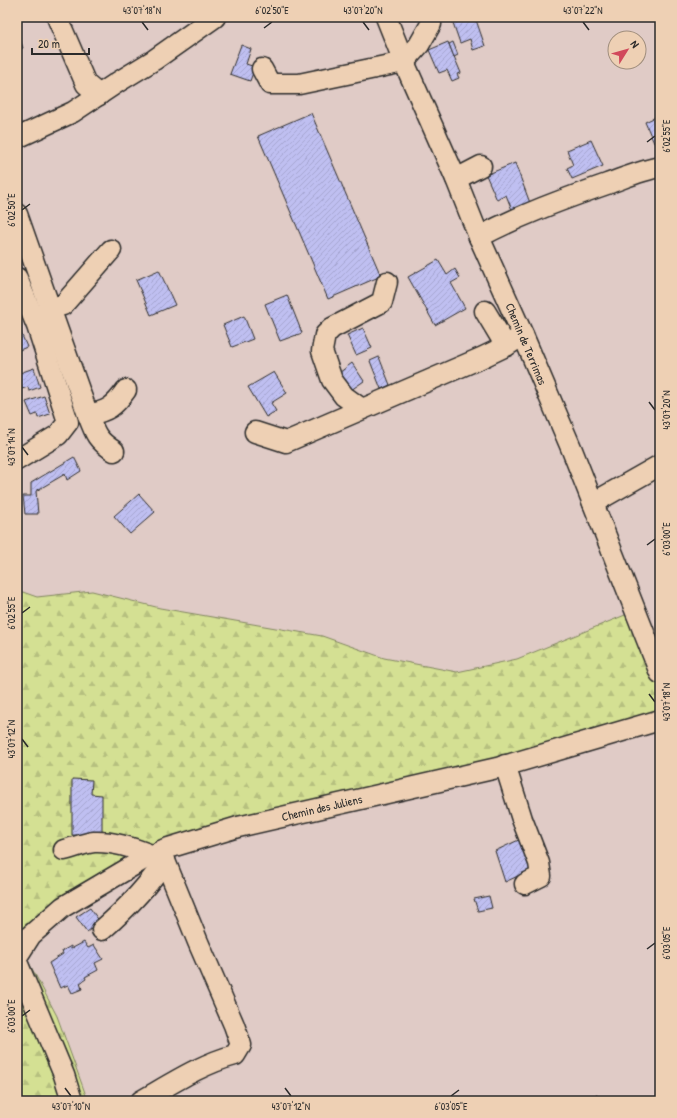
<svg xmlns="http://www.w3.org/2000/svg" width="677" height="1118" viewBox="0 0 677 1118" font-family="'Patrick Hand',sans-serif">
	<defs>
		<pattern id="forest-firs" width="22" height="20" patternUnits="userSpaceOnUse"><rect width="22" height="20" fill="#d4e093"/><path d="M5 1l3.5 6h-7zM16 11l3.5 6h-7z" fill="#b6c07f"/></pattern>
		<pattern id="building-hatch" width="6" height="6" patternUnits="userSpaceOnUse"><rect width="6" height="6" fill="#bfbff1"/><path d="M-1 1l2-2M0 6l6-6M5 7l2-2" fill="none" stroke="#a4a4cf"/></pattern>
	</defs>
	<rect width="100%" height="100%" fill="#e0cbc6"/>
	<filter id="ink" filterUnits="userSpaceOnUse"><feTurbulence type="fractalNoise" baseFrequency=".025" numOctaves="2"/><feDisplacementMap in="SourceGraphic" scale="8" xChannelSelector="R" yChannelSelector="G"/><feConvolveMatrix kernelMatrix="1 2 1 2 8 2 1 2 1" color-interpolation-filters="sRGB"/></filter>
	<g filter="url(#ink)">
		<g fill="url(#forest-firs)" stroke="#80865f">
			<polygon points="17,590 37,597 92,591 160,608 322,636 384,658 457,672 517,659 630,613 660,689 660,717 496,760 202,830 17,940"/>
			<polygon points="28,961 57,1016 88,1101 17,1101 17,971"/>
		</g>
		<g fill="url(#building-hatch)" stroke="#2b2b2b">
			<polygon points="451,17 475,17 485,46 473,50 470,39 460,43"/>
			<polygon points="17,30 23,48 17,50"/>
			<polygon points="448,42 461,73 457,74 459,78 452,81 447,70 439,73 429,50"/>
			<polygon points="453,42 458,55 454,57 449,44"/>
			<polygon points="241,45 251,49 246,64 255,67 250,81 230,74"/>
			<polygon points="311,113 381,276 328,299 258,136"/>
			<polygon points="658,116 660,121 660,140 654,143 645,122"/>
			<polygon points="591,140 603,166 572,179 567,168 573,165 567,150"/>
			<polygon points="515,163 530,203 512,210 506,195 497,200 486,175"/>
			<polygon points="438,260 447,275 455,269 460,278 451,283 465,308 435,325 408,277"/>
			<polygon points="159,270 175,305 151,315 136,280"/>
			<polygon points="287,295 302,333 280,341 265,304"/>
			<polygon points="244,316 253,339 232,347 223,325"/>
			<polygon points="17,324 27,347 17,351"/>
			<polygon points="363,328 372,348 356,355 347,335"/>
			<polygon points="379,357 390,385 381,389 370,361"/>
			<polygon points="352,363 364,381 351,390 339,373"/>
			<polygon points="34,368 40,387 29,391 28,387 22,389 17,374"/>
			<polygon points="274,372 287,393 271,403 276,411 266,417 248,387"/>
			<polygon points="44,396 50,414 38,418 37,414 32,416 26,402"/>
			<polygon points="74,457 81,471 67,480 65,474 36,491 38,514 25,514 23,496 31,496 31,483"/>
			<polygon points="139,494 155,512 130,534 114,516"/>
			<polygon points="72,779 92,780 91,794 102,795 102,837 72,835"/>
			<polygon points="523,838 533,869 505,882 495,851"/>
			<polygon points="489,896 492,908 478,911 474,899"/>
			<polygon points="90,908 100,922 87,932 76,917"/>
			<polygon points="84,942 88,948 94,945 103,959 95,963 98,970 85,977 86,979 80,983 82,989 72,993 68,985 60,988 49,963 63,954 62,951 71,946 71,949"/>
			<polygon points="597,1095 599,1101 582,1101 581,1099"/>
		</g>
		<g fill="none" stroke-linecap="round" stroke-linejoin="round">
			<g stroke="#2b2b2b" stroke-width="23">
				<g id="minor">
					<polyline points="57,17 86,84 99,95"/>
					<polyline points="386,17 404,62 456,179 479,237 523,335 572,450 660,673"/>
					<polyline points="262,69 270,84 299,84 404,62 419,45 431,24"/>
					<polyline points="17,138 73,112 118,82 154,60 215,17"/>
					<polyline points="456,179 481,166"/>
					<polyline points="17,214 50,308 63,305 111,250"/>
					<path d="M 479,237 C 520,215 564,199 607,184 C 624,178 642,170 660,167"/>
					<polyline points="17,278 37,326 68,422 58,435 17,460"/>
					<path d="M 50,308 L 88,415 C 108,411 114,407 126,390"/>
					<polyline points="485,311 506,346"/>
					<polyline points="362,409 344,396 332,380 322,351 325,335 332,328 382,302 387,282"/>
					<path d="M 88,415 C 95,434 97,440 114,451"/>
					<polyline points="255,432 286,442 481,358 506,346 523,335"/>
					<polyline points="593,503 660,465"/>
					<polyline points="505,765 522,819 539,863 541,876 525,884"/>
					<path d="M 64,850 C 73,848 84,843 94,842 C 113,841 134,848 151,855"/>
					<path d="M 102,930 C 126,909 148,887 165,860"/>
					<polyline points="17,957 31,935 63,907 151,855 156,854 165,849 238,827 497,768 660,720"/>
					<polyline points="17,962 64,1075 72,1101"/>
					<path d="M 141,1101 C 171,1084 201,1064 235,1055 L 241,1045 L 234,1025 L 198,942 L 161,851"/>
				</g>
			</g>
			<use href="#minor" stroke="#eed0b4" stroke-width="20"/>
		</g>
	</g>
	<path fill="none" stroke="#2b2b2b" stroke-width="1.5" d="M 142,22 L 148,30M 363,22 L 369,30M 583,22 L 589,30M 264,28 L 272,22M 647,142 L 655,136M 22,210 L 30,204M 649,402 L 655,410M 22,447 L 28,455M 647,545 L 655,539M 22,613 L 30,607M 649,694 L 655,702M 22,739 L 28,747M 647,949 L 655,943M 22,1016 L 30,1010M 65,1088 L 71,1096M 285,1088 L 291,1096M 451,1096 L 459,1090"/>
	<g text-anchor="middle" stroke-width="3" stroke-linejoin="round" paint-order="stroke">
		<g font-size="12" fill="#2b2b2b" stroke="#eed0b4">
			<text transform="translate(526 344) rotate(67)" y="4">Chemin de Terrimas</text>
			<text transform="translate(322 808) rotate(-13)" y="4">Chemin des Juliens</text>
		</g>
	</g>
	<rect width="677" height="1118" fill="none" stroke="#eed0b4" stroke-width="44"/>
	<g transform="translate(627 50) rotate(53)"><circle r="19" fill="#eed0b4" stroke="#a08e7d"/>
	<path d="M0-3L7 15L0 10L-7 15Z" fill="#d1495b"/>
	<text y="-6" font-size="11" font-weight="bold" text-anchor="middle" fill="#2b2b2b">N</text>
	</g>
	<path d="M32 48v6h57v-6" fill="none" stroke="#2b2b2b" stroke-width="2"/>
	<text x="38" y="48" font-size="12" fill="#2b2b2b" stroke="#eed0b4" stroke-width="3" paint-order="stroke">20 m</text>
	<rect x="22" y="22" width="633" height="1074" fill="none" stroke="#2b2b2b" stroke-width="1.5"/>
	<g font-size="10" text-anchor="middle" fill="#2b2b2b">
		<text x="142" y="14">43°07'18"N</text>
		<text x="272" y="14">6°02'50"E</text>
		<text x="363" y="14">43°07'20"N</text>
		<text x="583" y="14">43°07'22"N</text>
		<text transform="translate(666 136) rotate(-90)" y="4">6°02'55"E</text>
		<text transform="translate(11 210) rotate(-90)" y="4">6°02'50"E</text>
		<text transform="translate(666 410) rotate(-90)" y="4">43°07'20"N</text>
		<text transform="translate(11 447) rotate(-90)" y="4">43°07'14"N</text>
		<text transform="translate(666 539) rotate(-90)" y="4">6°03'00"E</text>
		<text transform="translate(11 613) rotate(-90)" y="4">6°02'55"E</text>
		<text transform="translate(666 702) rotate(-90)" y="4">43°07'18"N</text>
		<text transform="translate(11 739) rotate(-90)" y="4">43°07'12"N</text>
		<text transform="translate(666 943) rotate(-90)" y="4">6°03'05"E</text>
		<text transform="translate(11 1016) rotate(-90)" y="4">6°03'00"E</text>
		<text x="71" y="1110">43°07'10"N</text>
		<text x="291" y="1110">43°07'12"N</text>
		<text x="451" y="1110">6°03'05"E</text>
	</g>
</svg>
